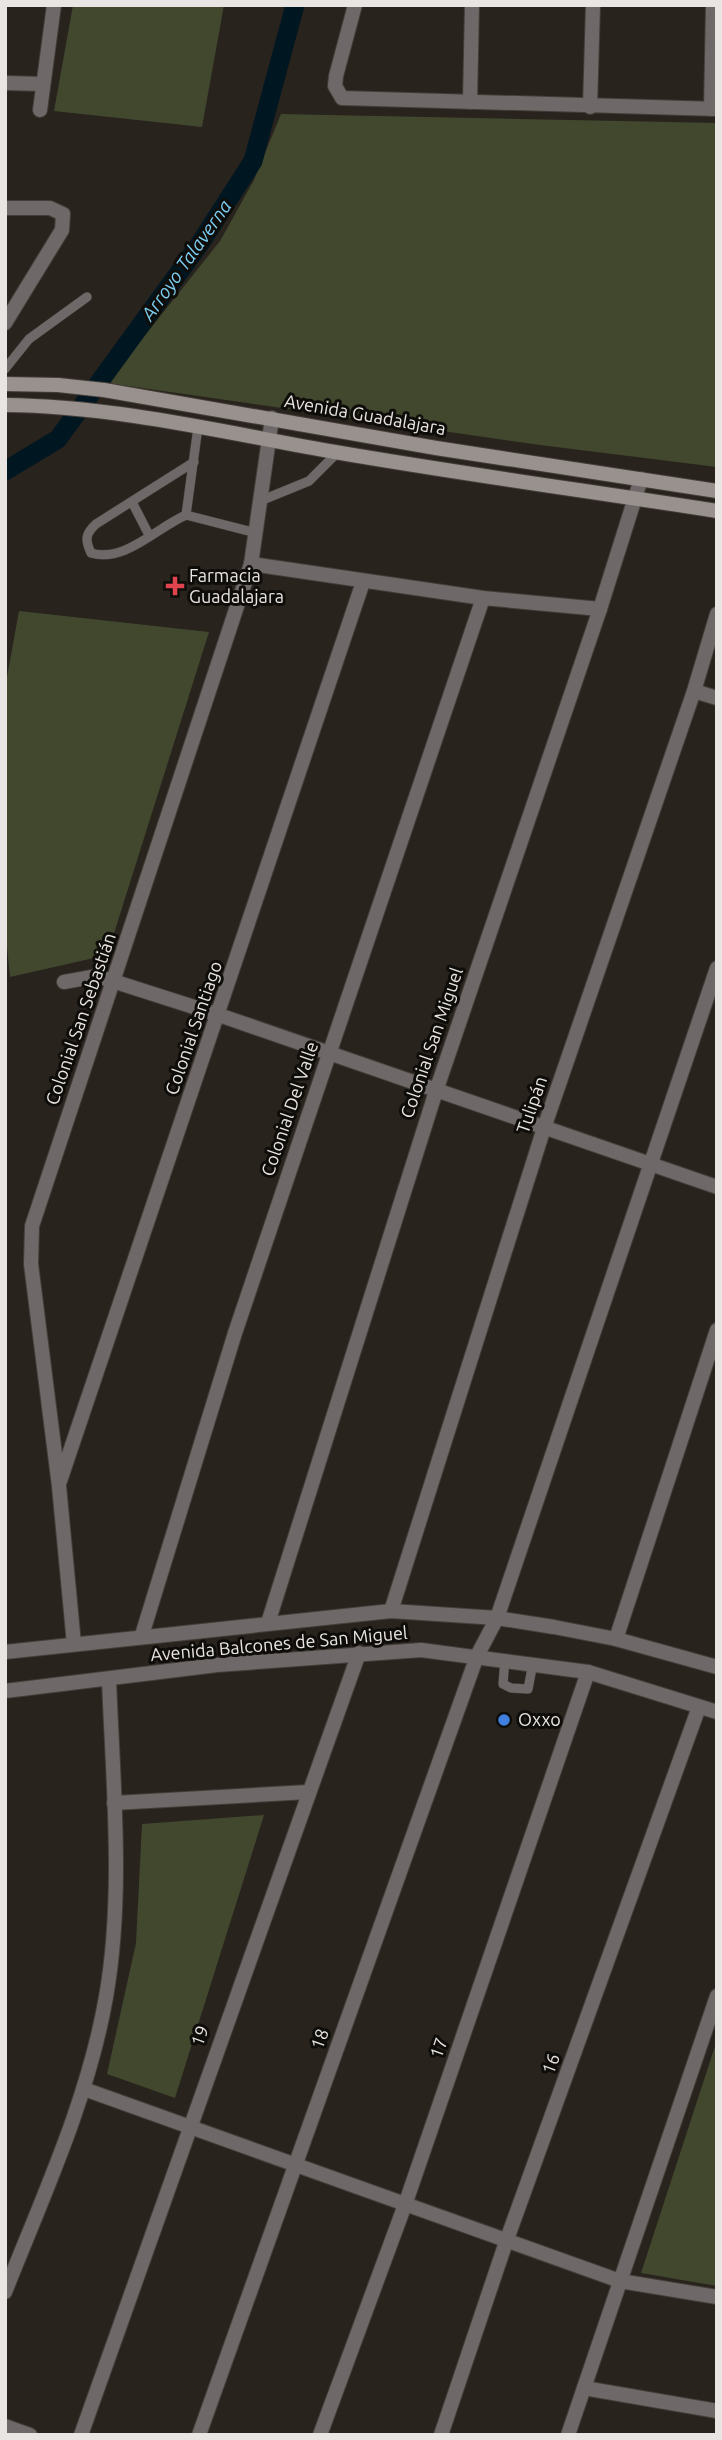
<svg xmlns="http://www.w3.org/2000/svg" width="722" height="2440" viewBox="0 0 722 2440" font-family="Ubuntu,sans-serif">
	<rect width="100%" height="100%" fill="#29231e"/>
	<g fill="#41482e">
		<polygon points="73,5 224,5 202,127 54,111"/>
		<polygon points="281,114 717,123 717,467 540,445 107,383 220,241 254,180"/>
		<polygon points="19,611 209,632 110,946 94,958 10,977 5,927 5,688"/>
		<polygon points="264,1815 175,2098 107,2074 136,1943 142,1824"/>
		<polygon points="717,2040 717,2286 641,2273"/>
	</g>
	<g fill="none" stroke-linecap="round" stroke-linejoin="round">
		<polyline stroke="#001722" stroke-width="19" points="5,471 58,439 199,245 253,161 295,5"/>
		<g stroke="#443e39" stroke-width="10">
			<g id="service">
				<polyline points="5,369 29,339 87,297"/>
				<path d="M 194,462 L 96,524 C 85,534 85,540 91,553 C 125,563 156,528 186,515 L 256,533"/>
				<polyline points="260,501 309,481 338,452"/>
				<polyline points="132,502 149,535"/>
				<polyline points="186,515 198,427"/>
				<polyline points="505,1659 503,1684 511,1688 528,1689 533,1663"/>
			</g>
		</g>
		<g stroke="#443e39" stroke-width="16">
			<g id="minor">
				<polyline points="355,5 336,76 335,86 342,98 717,109"/>
				<polyline points="5,83 43,84"/>
				<polyline points="470,102 472,5"/>
				<polyline points="590,107 593,5"/>
				<polyline points="711,109 713,5"/>
				<polyline points="40,110 54,5"/>
				<polyline points="5,208 50,208 63,214 62,230 5,323"/>
				<polyline points="251,564 483,598 600,609"/>
				<polyline points="694,691 717,698"/>
				<polyline points="64,982 97,976 219,1015 717,1187"/>
				<polyline points="60,1481 363,582"/>
				<polyline points="391,1611 544,1128 694,691 717,614"/>
				<polyline points="268,1623 436,1091 600,609 641,479"/>
				<polyline points="142,1635 235,1333 483,598"/>
				<polyline points="616,1639 717,1330"/>
				<polyline points="74,1644 59,1486 31,1264 32,1226 251,564 272,418"/>
				<polyline points="114,1803 308,1792"/>
				<polyline points="84,2089 620,2281 717,2297"/>
				<path d="M 5,2292 C 43,2196 88,2100 106,1997 C 124,1894 113,1784 109,1680"/>
				<polyline points="584,2388 717,2411"/>
				<polyline points="5,2426 30,2435"/>
				<polyline points="81,2435 359,1653"/>
				<polyline points="199,2435 477,1656 497,1618 717,968"/>
				<polyline points="320,2435 406,2202 588,1672"/>
				<polyline points="441,2435 506,2242 699,1707"/>
				<polyline points="568,2435 717,1996"/>
			</g>
		</g>
		<g stroke="#443e39" stroke-width="16">
			<g id="tertiary">
				<polyline points="5,1652 391,1611 497,1618 554,1627 616,1639 717,1667"/>
				<polyline points="5,1691 217,1665 421,1650 588,1672 717,1712"/>
			</g>
		</g>
		<g stroke="#443e39" stroke-width="16">
			<g id="secondary">
				<polyline points="5,384 58,385 104,390 436,448 717,491"/>
				<path d="M 5,405 C 116,406 227,433 335,452 C 462,474 589,491 717,511"/>
			</g>
		</g>
		<use href="#service" stroke="#6e6968" stroke-width="9"/>
		<use href="#minor" stroke="#6e6968" stroke-width="14"/>
		<use href="#tertiary" stroke="#6e6968" stroke-width="14"/>
		<use href="#secondary" stroke="#98918e" stroke-width="14"/>
	</g>
	<path fill="#e0444e" stroke="#0f0d0a" stroke-width="2.5" d="M171.5 575.5h7v7h7v7h-7v7h-7v-7h-7v-7h7z"/>
	<circle fill="#3f7fe0" stroke="#0f0d0a" stroke-width="2.5" cx="504" cy="1720" r="7"/>
	<g text-anchor="middle" stroke-width="6" stroke-linejoin="round" paint-order="stroke">
		<g font-size="18" fill="#e9e5e2" stroke="#0f0d0a">
			<text transform="translate(365 415) rotate(10)" y="6">Avenida Guadalajara</text>
			<text transform="translate(81 1019) rotate(-71)" y="6">Colonial San Sebastián</text>
			<text transform="translate(194 1028) rotate(-71)" y="6">Colonial Santiago</text>
			<text transform="translate(432 1043) rotate(-71)" y="6">Colonial San Miguel</text>
			<text transform="translate(532 1105) rotate(-71)" y="6">Tulipán</text>
			<text transform="translate(290 1109) rotate(-71)" y="6">Colonial Del Valle</text>
			<text transform="translate(279 1644) rotate(-5)" y="6">Avenida Balcones de San Miguel</text>
			<text transform="translate(200 2036) rotate(-70)" y="6">19</text>
			<text transform="translate(320 2039) rotate(-71)" y="6">18</text>
			<text transform="translate(439 2048) rotate(-71)" y="6">17</text>
			<text transform="translate(551 2064) rotate(-70)" y="6">16</text>
		</g>
		<g font-size="18" fill="#e9e5e2" stroke="#0f0d0a" text-anchor="start">
			<text x="189" y="582">Farmacia<tspan x="189" dy="21">Guadalajara</tspan></text>
			<text x="518" y="1726">Oxxo</text>
		</g>
		<g font-size="19" font-style="italic" fill="#7ccef2" stroke="#0f0d0a">
			<text transform="translate(186 260) rotate(-55)" y="7">Arroyo Talaverna</text>
		</g>
	</g>
	<rect width="722" height="2440" fill="none" stroke="#e9e5e2" stroke-width="14"/>
</svg>
